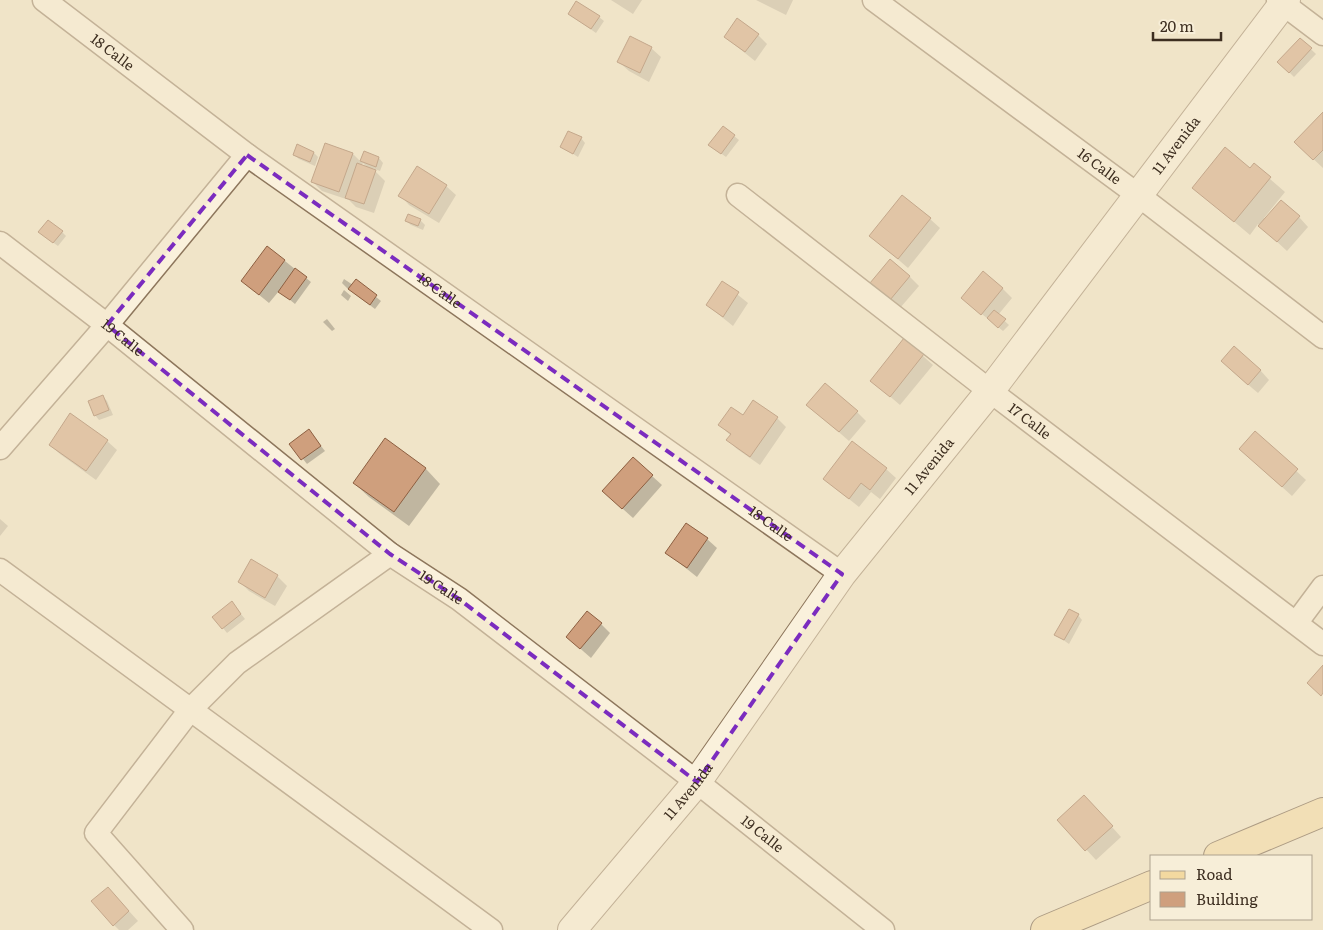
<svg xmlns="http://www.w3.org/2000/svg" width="1323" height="930" viewBox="0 0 1323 930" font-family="Literata,serif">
	<rect width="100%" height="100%" fill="#f0e4c8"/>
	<g fill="#0003" fill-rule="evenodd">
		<polygon points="611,0 642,0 633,14"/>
		<polygon points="756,0 793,0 786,15"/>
		<polygon points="569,14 599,17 604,21 596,33"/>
		<polygon points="758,35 767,44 755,61 725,37"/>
		<polygon points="1300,39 1316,54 1294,77 1279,62"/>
		<polygon points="651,48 661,57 649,82 629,71 619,62"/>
		<polygon points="1323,114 1323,168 1306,152"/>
		<polygon points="724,128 739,140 726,157 715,149"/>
		<polygon points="581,138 585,143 578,157 562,147"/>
		<path d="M 326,145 L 353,154 L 361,162 L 364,153 L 379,158 L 383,163 L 380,171 L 372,168 L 385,181 L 374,213 L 356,207 L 349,200 L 322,191 L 313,182 ZM 363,163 L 369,169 L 361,166 Z"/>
		<polygon points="297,146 314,153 318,157 315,166 299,159 294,155"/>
		<polygon points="1254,165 1285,192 1264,218 1299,217 1308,227 1287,251 1258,224 1250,235 1194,188 1250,170"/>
		<polygon points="446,186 456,195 439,223 409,205 400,195"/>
		<polygon points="930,219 940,228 908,268 871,236"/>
		<polygon points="420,220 425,225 423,230 411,225 406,221"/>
		<polygon points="62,232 66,236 58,246 44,236"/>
		<polygon points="285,261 311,282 295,304 279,291 269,303 242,281"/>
		<polygon points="909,276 919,286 900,308 881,292"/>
		<polygon points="344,279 353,285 356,281 381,301 375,309 347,288 342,283"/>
		<polygon points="723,283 748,303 733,326 707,305"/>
		<polygon points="1002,288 1012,298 998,315 1009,325 1003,331 962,298"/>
		<polygon points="344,290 351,296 348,301 341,295"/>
		<polygon points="327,319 335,329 332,331 323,322"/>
		<polygon points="905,340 933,365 900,405 872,381"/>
		<polygon points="1260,370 1269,380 1258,393 1232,371"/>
		<polygon points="103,397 107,401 113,415 99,420 95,415"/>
		<polygon points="808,405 857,412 866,421 849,441"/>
		<polygon points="743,417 777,418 786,427 760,465 737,449 728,440 731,436 720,425"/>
		<polygon points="309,431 325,451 307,464 291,444"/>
		<polygon points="1255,433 1306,480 1292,496 1240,449"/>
		<polygon points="385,440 426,469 440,484 409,526 369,497 354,483"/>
		<polygon points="107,441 117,450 96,480 60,454 50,445"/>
		<polygon points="886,469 896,478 880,499 871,492 859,507 824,479"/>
		<polygon points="652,476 662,485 633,518 614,501"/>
		<polygon points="0,519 8,526 0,536"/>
		<polygon points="707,539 717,548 697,577 667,553"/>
		<polygon points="251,561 277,576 287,586 275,606 249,591 239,581"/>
		<polygon points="236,608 245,619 227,633 223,628"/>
		<polygon points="1078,615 1082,620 1069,644 1056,635"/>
		<polygon points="601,624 610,633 591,658 567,637"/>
		<polygon points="1094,807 1121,837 1096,860 1059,820"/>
		<polygon points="108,888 138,921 128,930 119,930 114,925"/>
	</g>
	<g fill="#cf9f7d" stroke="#8d5f41">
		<polygon points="576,1 600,16 591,29 568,14"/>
		<polygon points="737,18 759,34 745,52 724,37"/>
		<polygon points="630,36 652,47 640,73 617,62"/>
		<polygon points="1300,38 1312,48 1289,73 1277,62"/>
		<polygon points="1323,112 1323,150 1313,160 1294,142"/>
		<polygon points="723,126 735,135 721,154 708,145"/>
		<polygon points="568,131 582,137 573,154 560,147"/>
		<polygon points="325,143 353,153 339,192 311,182"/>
		<polygon points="297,144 314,152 310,162 293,155"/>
		<polygon points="1225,147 1250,168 1254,163 1271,177 1234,222 1192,188"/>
		<polygon points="364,151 379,157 376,167 360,161"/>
		<polygon points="357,163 376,170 364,204 345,198"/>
		<polygon points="417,166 447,185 429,214 398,196"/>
		<polygon points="902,195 931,218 898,259 869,236"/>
		<polygon points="1281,200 1300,216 1277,242 1258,226"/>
		<polygon points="408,214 421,219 418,226 405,221"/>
		<polygon points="48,220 63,231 53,243 38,232"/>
		<polygon points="267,246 285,260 259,295 241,281"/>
		<polygon points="890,259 910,276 890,300 870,283"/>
		<polygon points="295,268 307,277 290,300 278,292"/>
		<polygon points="983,271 1003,288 981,315 961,298"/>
		<polygon points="356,279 377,295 370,305 348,289"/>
		<polygon points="722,281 739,292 723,317 706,305"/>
		<polygon points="994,310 1006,319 998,328 987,318"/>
		<polygon points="904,338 924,354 890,397 870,381"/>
		<polygon points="1234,346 1261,370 1248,385 1221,361"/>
		<polygon points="825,383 858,411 839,432 806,405"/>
		<polygon points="103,395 109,410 94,416 88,401"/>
		<polygon points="753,400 778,417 750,457 726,440 731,434 718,425 731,407 743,415"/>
		<polygon points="70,413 108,440 86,471 49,445"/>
		<polygon points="309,429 321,446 301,460 289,444"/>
		<polygon points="1255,431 1298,469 1282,487 1239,449"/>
		<polygon points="385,438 426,468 394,512 353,483"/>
		<polygon points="852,441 887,468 870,490 861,483 849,499 823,479"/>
		<polygon points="633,457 653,475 622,509 602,491"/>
		<polygon points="686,523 708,538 687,568 665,553"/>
		<polygon points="251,559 278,575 265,598 238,582"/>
		<polygon points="232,601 241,614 222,629 212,617"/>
		<polygon points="1069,609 1079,614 1064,640 1054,635"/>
		<polygon points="587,611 602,623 580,649 566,637"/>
		<polygon points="1323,665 1323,693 1321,696 1307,683"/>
		<polygon points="1084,795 1113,826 1085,851 1057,820"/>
		<polygon points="108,887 129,911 113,926 91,901"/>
	</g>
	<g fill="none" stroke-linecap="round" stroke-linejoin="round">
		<g stroke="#8d765c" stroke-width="25">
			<g id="minor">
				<path id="s1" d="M 44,0 L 247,155 L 842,574"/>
				<path id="s2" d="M 874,0 L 1138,195 L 1323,337"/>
				<polyline points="1278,0 1323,34"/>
				<path id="s3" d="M 738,195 L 990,391 L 1323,644"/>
				<path id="s4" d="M 0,243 L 107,325 L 390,554 L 459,599 L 697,782 L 883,930"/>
				<polyline points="0,448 107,325 247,155"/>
				<polyline points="0,570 491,930"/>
				<polyline points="1297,622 1323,587"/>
				<polyline points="182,930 96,833 190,710 237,663 390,554"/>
			</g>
		</g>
		<g stroke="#8d765c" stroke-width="30">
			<g id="tertiary">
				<path id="s5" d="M 572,930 L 697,782 L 842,574 L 990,391 L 1286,0"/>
			</g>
		</g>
		<g stroke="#5b4430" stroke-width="30">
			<g id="primary">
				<polyline points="1218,856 1323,812"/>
				<polyline points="1045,930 1152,885"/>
			</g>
		</g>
		<use href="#minor" stroke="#faf1dc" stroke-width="22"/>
		<use href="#tertiary" stroke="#faf1dc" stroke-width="28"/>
		<use href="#primary" stroke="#f3d9a0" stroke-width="28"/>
	</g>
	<path d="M0 0H1323V930H0ZM 247,155 L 842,574 L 697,782 L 459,599 L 390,554 L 107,325 Z" fill="#f0e4c8" fill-opacity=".55" fill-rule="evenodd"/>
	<path fill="none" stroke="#7b2cbf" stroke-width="4" stroke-dasharray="10 6" stroke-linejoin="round" d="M 247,155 L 842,574 L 697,782 L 459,599 L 390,554 L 107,325 Z"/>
	<g text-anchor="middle" stroke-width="4" stroke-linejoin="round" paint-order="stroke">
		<g font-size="14" fill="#3d2e20" stroke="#f7eed8">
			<text dy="5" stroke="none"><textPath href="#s1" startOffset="86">18 Calle</textPath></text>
			<text dy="5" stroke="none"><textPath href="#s5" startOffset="991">11 Avenida</textPath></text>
			<text dy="5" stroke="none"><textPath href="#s2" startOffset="280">16 Calle</textPath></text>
			<text dy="5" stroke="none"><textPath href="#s1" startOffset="491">18 Calle</textPath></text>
			<text dy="5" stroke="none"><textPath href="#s4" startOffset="155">19 Calle</textPath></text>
			<text dy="5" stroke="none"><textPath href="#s3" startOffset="369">17 Calle</textPath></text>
			<text dy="5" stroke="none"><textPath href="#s5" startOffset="586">11 Avenida</textPath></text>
			<text dy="5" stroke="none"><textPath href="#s1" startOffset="896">18 Calle</textPath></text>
			<text dy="5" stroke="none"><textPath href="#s4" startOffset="560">19 Calle</textPath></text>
			<text dy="5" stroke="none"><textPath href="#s5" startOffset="181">11 Avenida</textPath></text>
			<text dy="5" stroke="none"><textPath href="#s4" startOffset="965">19 Calle</textPath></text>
		</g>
	</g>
	<rect x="1150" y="855" width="162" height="65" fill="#f7eed8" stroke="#ada18e"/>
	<rect x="1160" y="871" width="25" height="8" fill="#f3d9a0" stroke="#ada18e"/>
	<text x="1196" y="880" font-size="15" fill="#3d2e20">Road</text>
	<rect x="1160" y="892" width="25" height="15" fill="#cf9f7d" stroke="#ada18e"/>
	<text x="1196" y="905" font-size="15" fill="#3d2e20">Building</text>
	<path d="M1153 32v8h68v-8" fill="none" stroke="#3d2e20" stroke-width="2.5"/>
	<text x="1160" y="32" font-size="15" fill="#3d2e20" stroke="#f7eed8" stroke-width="4" paint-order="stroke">20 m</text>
</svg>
